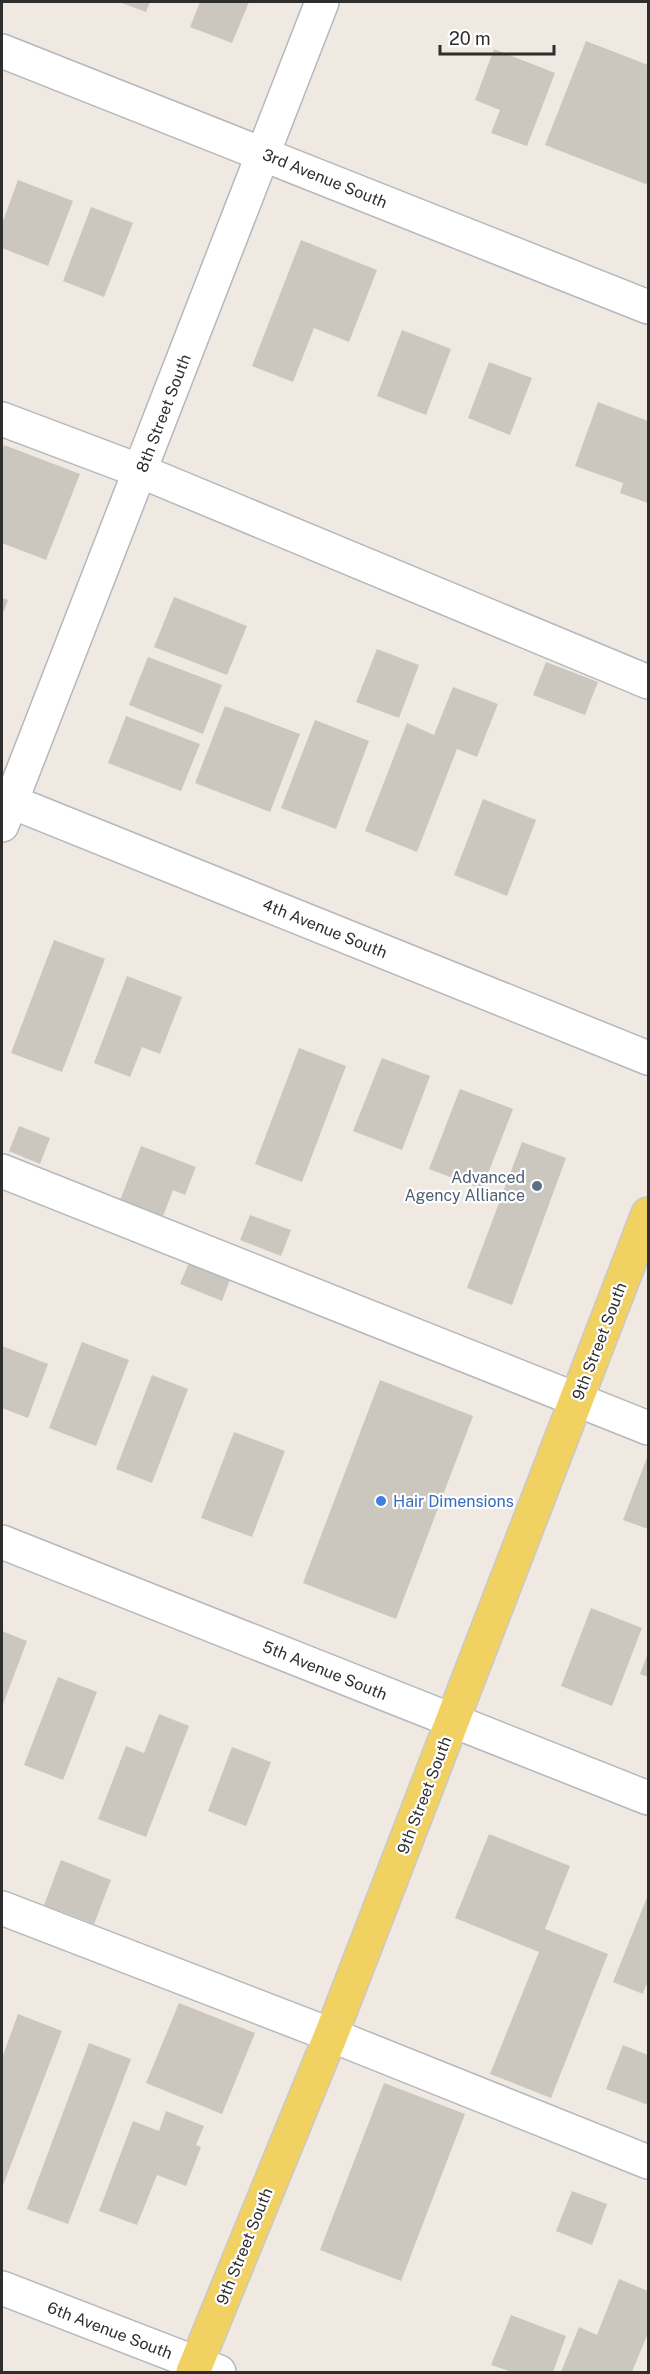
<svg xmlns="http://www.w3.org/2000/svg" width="650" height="2374" viewBox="0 0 650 2374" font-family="'Public Sans',sans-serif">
	<rect width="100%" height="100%" fill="#efe9e1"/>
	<g fill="#cbc7bf">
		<polygon points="119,2 150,2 146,12"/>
		<polygon points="200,2 249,2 232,43 190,27"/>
		<polygon points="586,41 648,65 648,185 545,145"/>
		<polygon points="494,49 555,73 527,146 491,133 500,110 475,100"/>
		<polygon points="18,180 73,201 48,266 2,248 2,224"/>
		<polygon points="91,207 133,223 104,297 63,281"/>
		<polygon points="301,240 377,270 349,342 314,328 293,382 252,366"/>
		<polygon points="402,330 451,349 426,415 377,396"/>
		<polygon points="489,362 532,378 510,435 468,418"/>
		<polygon points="598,402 648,421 648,503 620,493 623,483 575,466"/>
		<polygon points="4,445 80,474 46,560 2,543 2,451"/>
		<polygon points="174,597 247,626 227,675 154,647"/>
		<polygon points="2,598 8,600 2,616"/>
		<polygon points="377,649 419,665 399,718 356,702"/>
		<polygon points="148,657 222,685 203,734 129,705"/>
		<polygon points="546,662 598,682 585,715 533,695"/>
		<polygon points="453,687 498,704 477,757 457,749 417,852 365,831 407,723 434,735"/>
		<polygon points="225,706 300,734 270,812 195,783"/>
		<polygon points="126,716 200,744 181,791 108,763"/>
		<polygon points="315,720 369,741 336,829 281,808"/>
		<polygon points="483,799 536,820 507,896 454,875"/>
		<polygon points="54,940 105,959 62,1072 11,1053"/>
		<polygon points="127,976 182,997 160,1054 142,1047 130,1077 94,1063"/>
		<polygon points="299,1048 346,1066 302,1182 255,1164"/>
		<polygon points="382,1058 430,1076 402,1150 353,1131"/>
		<polygon points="460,1089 513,1109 482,1189 429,1169"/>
		<polygon points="19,1126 50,1138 40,1164 9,1151"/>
		<polygon points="522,1142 566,1158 512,1305 467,1288"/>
		<polygon points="141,1146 196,1167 185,1195 173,1190 162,1219 119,1203"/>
		<polygon points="250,1215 291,1230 281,1256 240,1240"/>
		<polygon points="191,1258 232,1274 222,1301 180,1284"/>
		<polygon points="82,1342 129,1360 96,1446 49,1428"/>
		<polygon points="2,1346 48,1364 28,1418 2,1408"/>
		<polygon points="152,1375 188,1389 152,1483 116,1469"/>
		<polygon points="380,1380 473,1416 396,1619 303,1583"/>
		<polygon points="234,1432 285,1451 252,1537 201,1518"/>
		<polygon points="648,1455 648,1529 623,1520"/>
		<polygon points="591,1608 642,1628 612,1706 561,1686"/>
		<polygon points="2,1631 27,1641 2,1707"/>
		<polygon points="648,1653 648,1677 640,1674"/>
		<polygon points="58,1677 97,1692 63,1780 24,1765"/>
		<polygon points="159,1714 189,1726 146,1837 98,1819 126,1746 144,1753"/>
		<polygon points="232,1747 271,1762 246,1826 208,1811"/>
		<polygon points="489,1834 570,1866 545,1929 608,1954 551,2098 490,2074 539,1952 455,1918"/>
		<polygon points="61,1860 111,1880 94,1924 44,1905"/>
		<polygon points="648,1895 648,1986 646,1985 643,1994 613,1982"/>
		<polygon points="179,2003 255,2033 222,2114 146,2083"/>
		<polygon points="18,2014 62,2031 2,2188 2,2058"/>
		<polygon points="89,2043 131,2059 68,2224 27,2209"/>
		<polygon points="623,2045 648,2055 648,2105 606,2089"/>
		<polygon points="384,2083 465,2114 401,2281 320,2250"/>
		<polygon points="166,2111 204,2126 196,2145 201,2147 186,2186 157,2175 137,2225 99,2211 133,2121 159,2131"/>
		<polygon points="572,2191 607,2204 592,2245 556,2231"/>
		<polygon points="619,2279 648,2291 648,2333 632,2372 561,2372 579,2327 597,2335"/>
		<polygon points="511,2315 566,2336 553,2372 512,2372 491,2365"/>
	</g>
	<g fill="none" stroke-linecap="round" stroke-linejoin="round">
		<g stroke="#b4b7c1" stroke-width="36">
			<g id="minor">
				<polyline points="2,51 648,307"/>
				<polyline points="2,419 140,471 648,682"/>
				<polyline points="2,798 648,1058"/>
				<polyline points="2,825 322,2"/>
				<polyline points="2,1171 648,1428"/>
				<polyline points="2,1542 648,1798"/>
				<polyline points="2,1908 331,2035 648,2162"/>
				<polyline points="2,2288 219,2372"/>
			</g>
		</g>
		<g stroke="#c9c9c9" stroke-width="36">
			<polyline id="major" points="193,2372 331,2035 648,1214"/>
		</g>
		<use href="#minor" stroke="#fff" stroke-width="33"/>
		<use href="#major" stroke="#f2d163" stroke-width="33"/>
	</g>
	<circle fill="#5c6f8a" stroke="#fff" stroke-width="2" cx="537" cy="1186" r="6"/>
	<circle fill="#3f7fe0" stroke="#fff" stroke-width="2" cx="381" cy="1501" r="6"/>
	<g text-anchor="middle" stroke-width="4.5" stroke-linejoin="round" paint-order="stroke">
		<g font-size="16" fill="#2e2e2e" stroke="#fff">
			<text transform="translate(325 178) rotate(22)" y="6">3rd Avenue South</text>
			<text transform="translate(163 413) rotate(-69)" y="6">8th Street South</text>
			<text transform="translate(325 928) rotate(22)" y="6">4th Avenue South</text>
			<text transform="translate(599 1341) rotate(-69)" y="6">9th Street South</text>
			<text transform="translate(325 1670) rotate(22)" y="6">5th Avenue South</text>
			<text transform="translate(424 1795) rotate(-69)" y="6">9th Street South</text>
			<text transform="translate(244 2246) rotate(-68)" y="6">9th Street South</text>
			<text transform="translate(110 2330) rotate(21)" y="6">6th Avenue South</text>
		</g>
		<g font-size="16" fill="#4e5e75" stroke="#fff" text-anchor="end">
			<text x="525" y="1183">Advanced<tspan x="525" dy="18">Agency Alliance</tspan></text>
		</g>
		<g font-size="16" fill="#366cbe" stroke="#fff" text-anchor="start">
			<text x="393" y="1507">Hair Dimensions</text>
		</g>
	</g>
	<rect width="650" height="2374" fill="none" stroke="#2e2e2e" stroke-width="6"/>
	<path d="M440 45v9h114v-9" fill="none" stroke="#2e2e2e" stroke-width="3"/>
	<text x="449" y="45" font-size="18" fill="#2e2e2e" stroke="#ffffff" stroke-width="4.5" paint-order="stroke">20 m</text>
</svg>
